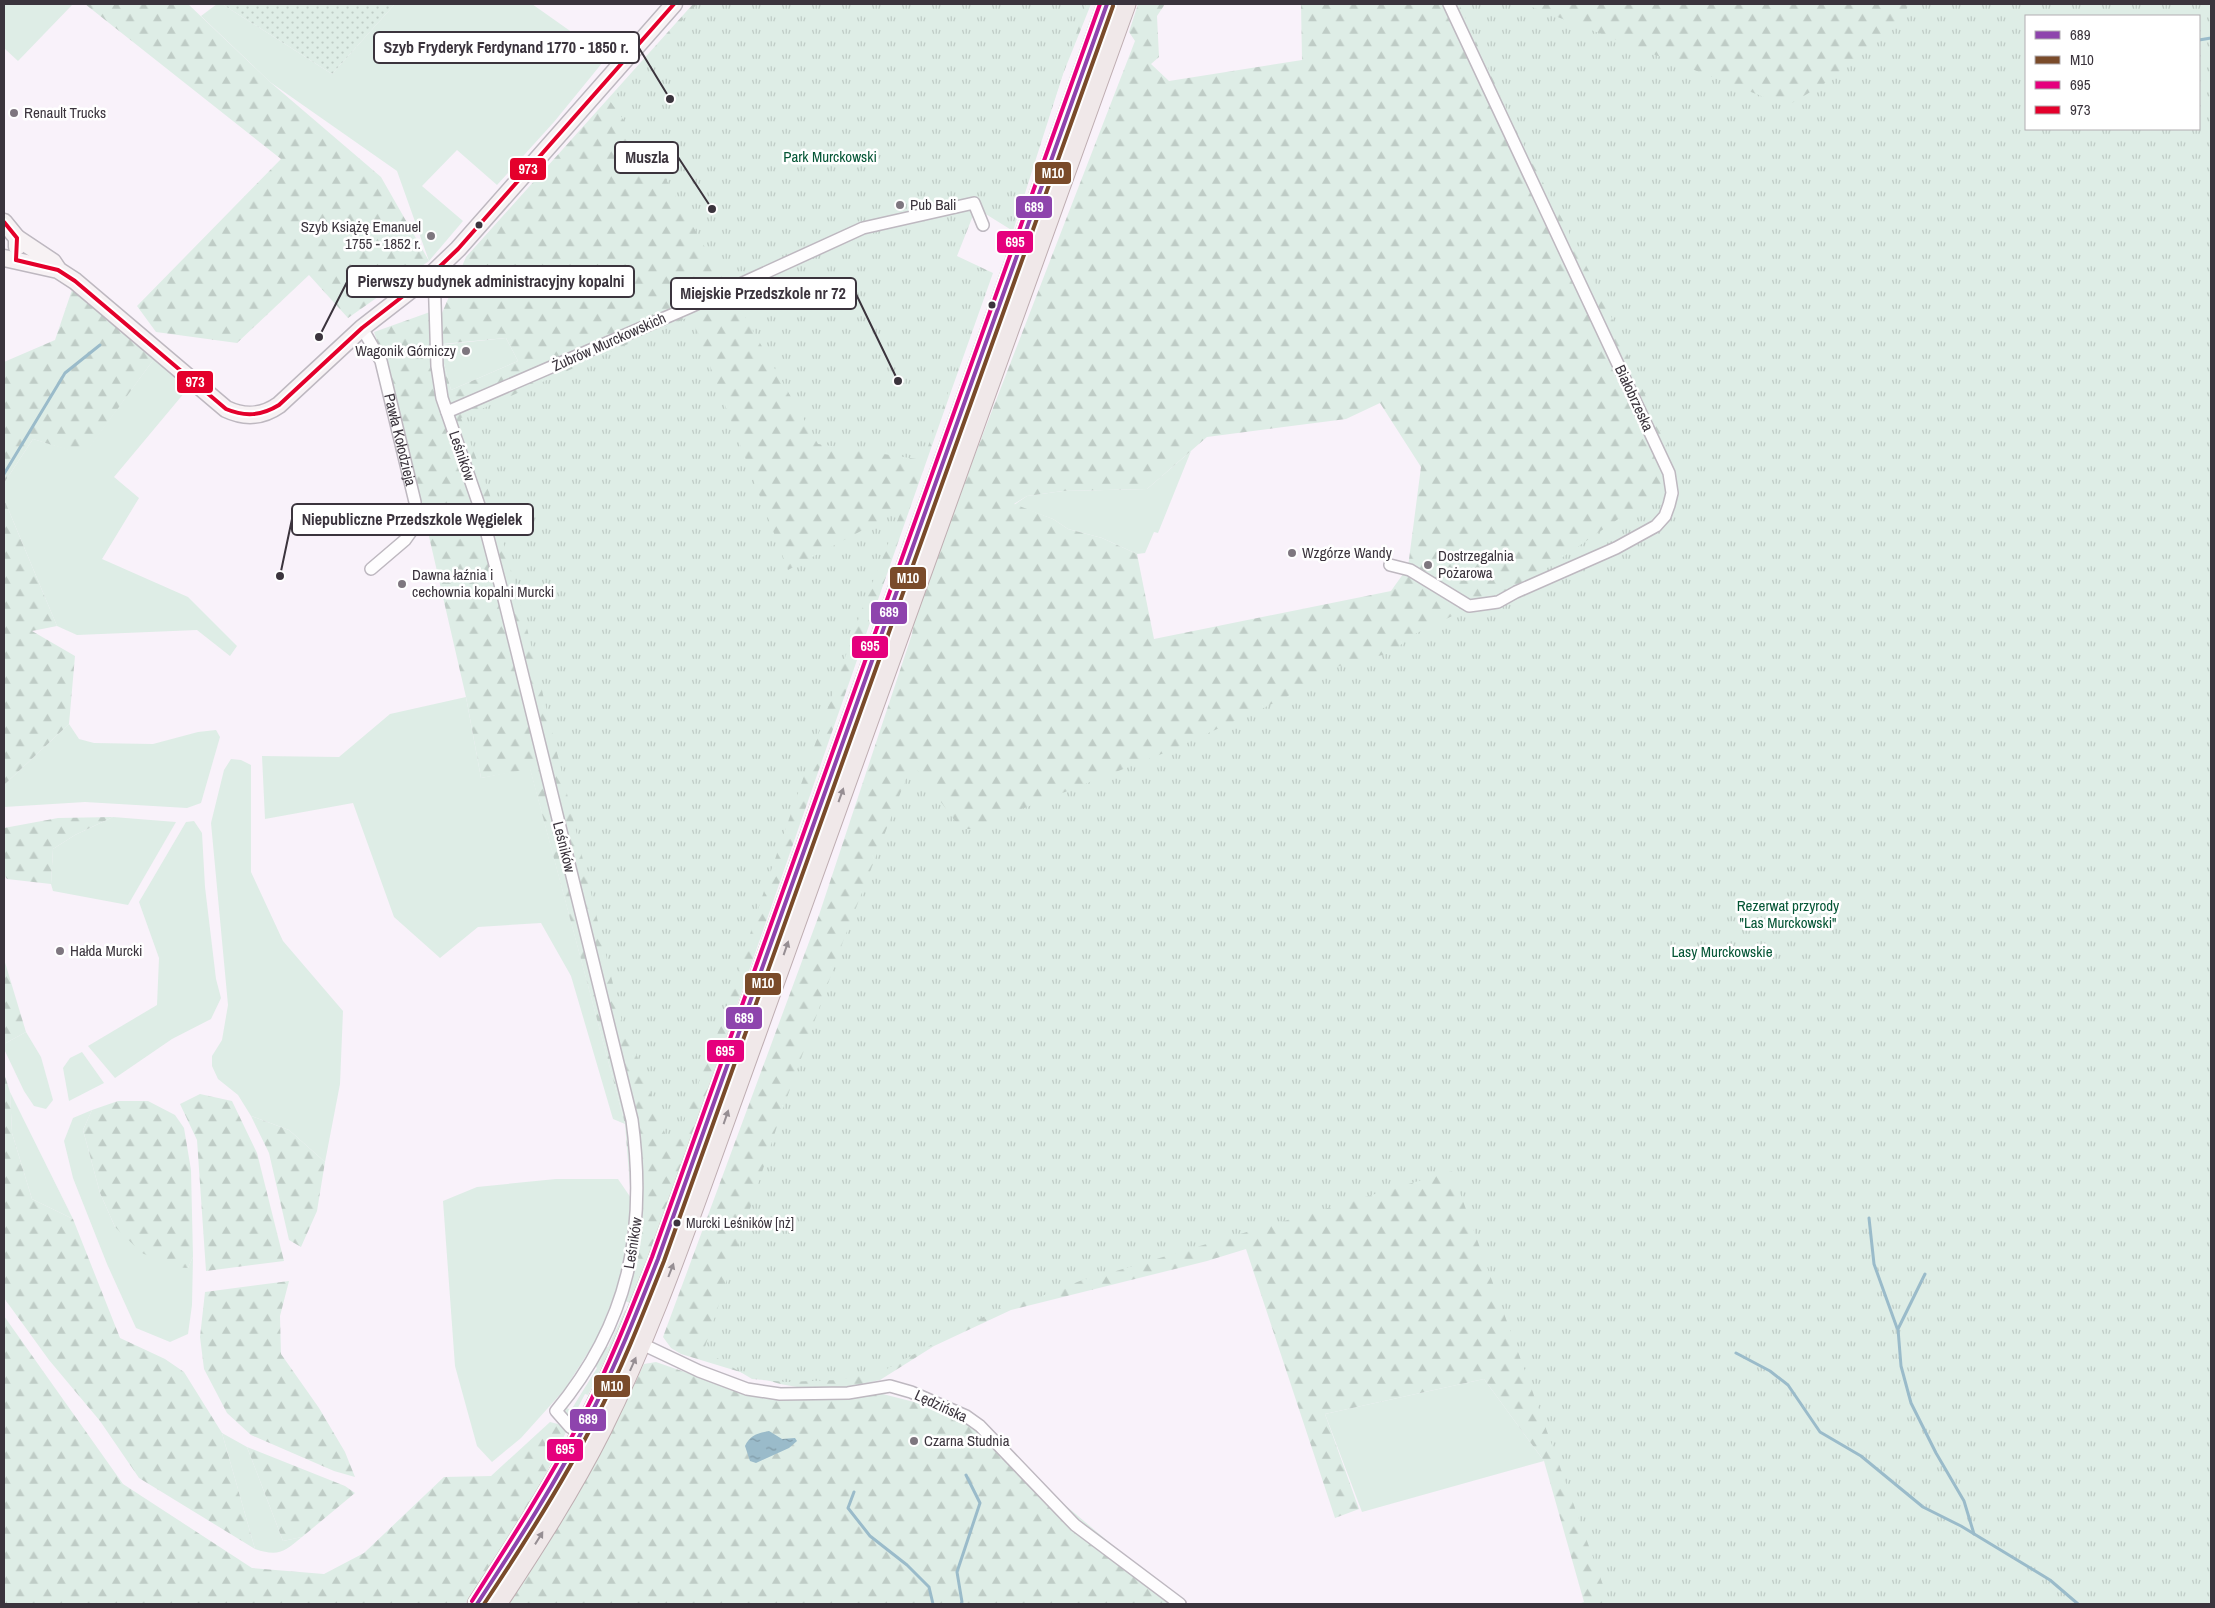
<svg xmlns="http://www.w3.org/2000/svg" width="2215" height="1608" viewBox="0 0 2215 1608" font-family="'Archivo Narrow',sans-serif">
	<defs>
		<pattern id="forest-firs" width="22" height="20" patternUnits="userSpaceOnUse" patternTransform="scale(1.25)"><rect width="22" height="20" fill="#deede6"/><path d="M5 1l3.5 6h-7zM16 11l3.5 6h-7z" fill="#bfccc6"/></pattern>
		<pattern id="park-tufts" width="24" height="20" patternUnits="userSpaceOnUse" patternTransform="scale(1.25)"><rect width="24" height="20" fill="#deede6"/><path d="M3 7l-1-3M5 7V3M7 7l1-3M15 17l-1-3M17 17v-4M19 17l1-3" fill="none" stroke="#bfccc6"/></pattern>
		<pattern id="garden-dots" width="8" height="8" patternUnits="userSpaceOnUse" patternTransform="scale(1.25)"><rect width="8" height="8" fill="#deede6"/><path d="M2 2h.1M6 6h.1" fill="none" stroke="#bfccc6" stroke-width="1.8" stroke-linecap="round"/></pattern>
		<pattern id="water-ripples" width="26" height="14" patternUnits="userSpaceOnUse" patternTransform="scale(1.25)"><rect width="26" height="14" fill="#9abbca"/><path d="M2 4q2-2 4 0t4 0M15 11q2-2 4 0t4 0" fill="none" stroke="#7f99a5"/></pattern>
	</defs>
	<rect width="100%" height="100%" fill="#f9f2fa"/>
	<g fill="#deede6">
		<polygon points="4,4 73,4 18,61 4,48"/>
		<polygon points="217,4 222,4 332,74 395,4 532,4 607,57 554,122 497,185 457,150 422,186 463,221 429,261 397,171 270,82 201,16"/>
		<polygon points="506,338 518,361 451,390 439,345"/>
		<polygon points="154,359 190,386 114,477 139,498 102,559 188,597 237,646 230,656 197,630 77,635 57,626 4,499 4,483 33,439 84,454"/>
		<polygon points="1191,451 1158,533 1154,532 1145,553 1137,554 1102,538 1068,529 1053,519 1014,505 1027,496 1063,491 1147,489"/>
		<polygon points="466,697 481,778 530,768 625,1124 613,1119 571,976 541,923 478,927 440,958 394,917 353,803 265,819 262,756 339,757 390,714"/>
		<polygon points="69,724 79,739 94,743 153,744 198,732 216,730 220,737 201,803 187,808 85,802 4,807 4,785"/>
		<polygon points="231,759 241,760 251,765 251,872 283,941 343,1011 340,1084 325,1162 289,1130 251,1116 238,1095 218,1079 212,1066 212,1056 222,1040 228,1005 211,823 224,770"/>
		<polygon points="113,817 176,822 128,905 53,891 51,884 53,849 75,835"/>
		<polygon points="194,821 202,833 205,887 216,979 221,998 211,1019 172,1039 115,1078 88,1046 157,1005 159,958 139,902 186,822"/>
		<polygon points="26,1032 41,1057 53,1100 46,1109 34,1106 24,1091 4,1049 4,1044"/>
		<polygon points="82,1052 104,1083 69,1101 63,1068 70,1058"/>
		<polygon points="10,1092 73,1219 32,1199 12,1133"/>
		<polygon points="92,1110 83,1130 100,1193 115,1227 188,1268 193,1257 192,1305 188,1334 170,1342 136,1328 107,1264 73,1178 64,1141 73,1118"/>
		<polygon points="556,1179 618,1179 631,1198 629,1257 598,1337 565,1389 521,1438 492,1462 477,1446 455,1366 443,1201 477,1187"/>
		<polygon points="635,1261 645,1268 630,1303 625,1301"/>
		<polygon points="625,1310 628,1311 588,1395 585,1394 572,1419 567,1417 563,1408 565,1407 571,1410 597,1368 593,1364 605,1348 608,1347"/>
		<polygon points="1484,1379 1544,1461 1362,1512 1325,1414"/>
		<path d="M 222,1433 L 247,1447 L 283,1541 L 302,1537 C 284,1552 278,1557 255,1549 Z"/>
	</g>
	<g fill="url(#forest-firs)" fill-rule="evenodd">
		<polygon points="85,4 188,4 270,82 381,177 429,261 348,318 309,275 237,343 156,332 137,306 281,159"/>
		<path d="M 693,4 L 1091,4 L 1063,74 L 1013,231 L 976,208 L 957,256 L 993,273 C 875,604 762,937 645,1268 L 629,1257 L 631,1198 L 625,1124 L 530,769 L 481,778 L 466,697 L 401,415 L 374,332 L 430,312 L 451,390 L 518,361 L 506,338 L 442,344 L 442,313 L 466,257 Z"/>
		<path d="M 1138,4 L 1165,4 L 1157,16 L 1159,57 L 1151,64 L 1169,81 L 1302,60 L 1301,4 L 2211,4 L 2211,1604 L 1578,1604 L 1584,1602 L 1544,1461 L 1484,1379 L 1325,1414 L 1359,1509 L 1335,1518 L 1246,1249 L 1207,1261 L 1011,1310 L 934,1346 L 880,1380 L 850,1387 L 797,1387 L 780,1384 L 681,1354 L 671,1348 L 663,1337 L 819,915 L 912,634 L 918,602 L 1135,41 L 1129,32 ZM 2026,16 L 2199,16 L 2199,129 L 2026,129 ZM 1380,403 L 1421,467 L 1408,567 L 1391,591 L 1154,639 L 1137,554 L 1102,538 L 1068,529 L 1053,519 L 1014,504 L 1027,496 L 1063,491 L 1147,489 L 1207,437 L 1346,419 Z"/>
		<polygon points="73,287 154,359 84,455 33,439 4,483 4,362 55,340"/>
		<polygon points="4,499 57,626 32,631 75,656 69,724 4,785"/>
		<polygon points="113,817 75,835 53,849 51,884 7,879 4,875 4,828 58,818"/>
		<polygon points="4,959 26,1032 4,1044"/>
		<polygon points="4,1073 10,1092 12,1133 32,1199 73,1219 120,1338 165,1359 184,1372 222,1433 255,1549 139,1478 100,1421 49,1360 4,1298"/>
		<polygon points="200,1094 232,1101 257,1153 284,1261 206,1271 197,1140 180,1104"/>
		<polygon points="118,1101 148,1101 175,1115 184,1128 191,1170 193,1257 188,1268 172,1267 142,1253 115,1227 100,1193 83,1130 92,1110"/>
		<polygon points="251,1116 289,1130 325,1162 317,1211 301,1247 289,1240 269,1153"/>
		<polygon points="289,1281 280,1316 281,1354 319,1408 345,1452 355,1477 334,1471 251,1435 227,1413 204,1369 200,1337 205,1292"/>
		<polygon points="4,1316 123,1484 252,1568 324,1574 364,1553 444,1477 491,1476 550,1422 558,1424 566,1432 535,1496 465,1604 4,1604"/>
		<path d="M 656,1362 L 757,1397 L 809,1398 L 879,1393 L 918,1403 L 974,1428 L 1182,1604 L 508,1604 C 559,1528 605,1448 644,1364 Z"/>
		<polygon points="247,1447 345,1486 355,1493 302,1537 283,1541"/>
	</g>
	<g fill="url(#park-tufts)" fill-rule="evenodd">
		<polygon points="697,4 1086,4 1012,228 976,206 955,257 992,274 923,460 818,444 664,176 610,101"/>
		<path d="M 1459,4 L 1524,4 L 1787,106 L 1827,82 L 1903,17 L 1909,4 L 2211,4 L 2211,1604 L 1610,1604 L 1452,1171 L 1106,1274 L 1095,1280 L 1085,1279 L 1042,1296 L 1002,1307 L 881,1372 L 837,1380 L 786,1382 L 752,1379 L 704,1350 L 780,1117 L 844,939 L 912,763 L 961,829 L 971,829 L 1169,751 L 1285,698 L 1332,668 L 1390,653 L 1415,634 L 1535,576 L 1649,498 L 1665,484 L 1672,472 L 1677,469 L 1604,300 L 1518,134 ZM 2026,16 L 2199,16 L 2199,129 L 2026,129 Z"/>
		<polygon points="691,316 788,570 902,509 862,609 765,888 721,1024 672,1153 632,1042 627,1042 525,620 489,492 461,418"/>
	</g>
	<polygon fill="url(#garden-dots)" points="222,4 395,4 332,74"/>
	<path fill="url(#water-ripples)" d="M 769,1431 L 782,1439 L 795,1438 L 797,1441 L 789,1448 L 756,1463 L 750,1461 L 745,1446 C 750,1435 758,1433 769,1431 Z"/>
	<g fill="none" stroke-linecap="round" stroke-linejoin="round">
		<g stroke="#9abbca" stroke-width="3">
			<polyline points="2199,40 2211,38"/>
			<polyline points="4,474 65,373 100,345"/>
			<polyline points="1869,1218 1874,1264 1897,1328"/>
			<polyline points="1925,1274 1898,1329 1901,1366 1911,1403 1936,1453 1964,1501 1974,1534"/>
			<polyline points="1736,1353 1770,1371 1788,1385 1820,1432 1861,1456 1923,1507 1961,1526 2050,1580 2078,1604"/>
			<polyline points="854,1492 848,1508 870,1536 907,1565 929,1587 933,1604"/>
			<polyline points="961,1604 962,1602 957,1572 980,1503 966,1475"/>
		</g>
		<g stroke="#beb8c0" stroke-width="14">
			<g id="street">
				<path d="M 434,272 L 437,366 L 442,398 L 481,511 L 504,599 L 632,1120 C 647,1231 629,1323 556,1411 L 570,1427 L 580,1433"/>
				<path id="s1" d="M 362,328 L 381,361 L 415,502 L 415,526 L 405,540 L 371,569"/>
				<polyline points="447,412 690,307 863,228 974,203 983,225"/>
				<polyline points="1390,565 1410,570 1469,606 1498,602 1516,592 1616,548 1656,526 1665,516 1669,505 1672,493 1669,473 1449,4"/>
				<polyline points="642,1344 699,1371 747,1389 780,1394 848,1393 890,1386 911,1392 966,1416 980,1426 1075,1525 1180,1604"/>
			</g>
		</g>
		<g stroke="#beb8c0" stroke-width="19">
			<g id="secondary">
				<polyline points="4,222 17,238 17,247"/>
				<polyline points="17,238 53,262 57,268"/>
				<path d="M 4,258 L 58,270 L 75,281 L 226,409 C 245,418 262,417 279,405 L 362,328 L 434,272 L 458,249 L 674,4"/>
			</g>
		</g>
		<g stroke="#beadb1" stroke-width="21">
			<g id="primary">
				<path d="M 477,1604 C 517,1543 556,1481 590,1416 C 616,1365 637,1312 658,1259 L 1107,4"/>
				<path d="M 497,1604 C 534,1548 572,1489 602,1429 C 643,1347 674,1262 705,1176 L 1126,4"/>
			</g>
		</g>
		<use href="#street" stroke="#fefdfe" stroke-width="11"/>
		<use href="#secondary" stroke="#f7f2f4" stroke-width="16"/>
		<use href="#primary" stroke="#f0e8e9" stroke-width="19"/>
		<g stroke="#fff" stroke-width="8">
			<path id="bus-1" d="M 477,1604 C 517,1543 557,1481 590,1416 C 616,1365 637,1312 658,1259 L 1107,4"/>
		</g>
		<g stroke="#fff" stroke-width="8">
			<path id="bus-2" d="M 484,1604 C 524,1544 563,1483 596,1418 C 622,1368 643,1314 664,1261 L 1113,6"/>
		</g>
		<g stroke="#fff" stroke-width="8">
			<path id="bus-3" d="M 472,1601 C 511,1540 550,1479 584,1414 C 610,1364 631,1310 652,1257 L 1100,4"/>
		</g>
		<g stroke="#fff" stroke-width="8">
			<g id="bus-4">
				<polyline points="4,222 17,238 16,260"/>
				<path d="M 16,260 L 58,270 L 75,281 L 226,409 C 245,417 261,416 279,405 L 362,328 L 434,272 L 458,249 L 674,4"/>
			</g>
		</g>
		<use href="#bus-1" stroke="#8e44ad" stroke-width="4"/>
		<use href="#bus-2" stroke="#7a4b2a" stroke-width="4"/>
		<use href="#bus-3" stroke="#e5007d" stroke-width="4"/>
		<use href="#bus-4" stroke="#e4002b" stroke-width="4"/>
	</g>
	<defs><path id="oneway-solid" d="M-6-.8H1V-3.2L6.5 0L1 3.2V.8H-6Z" transform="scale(1.25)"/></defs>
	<g fill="#968e93">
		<use href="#oneway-solid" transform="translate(841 795) rotate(-70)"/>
		<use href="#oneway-solid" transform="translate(786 948) rotate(-71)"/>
		<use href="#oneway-solid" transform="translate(726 1117) rotate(-71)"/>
		<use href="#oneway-solid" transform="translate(671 1270) rotate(-69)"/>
		<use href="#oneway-solid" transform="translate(633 1364) rotate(-66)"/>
		<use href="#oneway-solid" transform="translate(539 1538) rotate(-58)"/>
	</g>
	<g fill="#7e767f" stroke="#fff" stroke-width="2">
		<circle cx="14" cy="113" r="5"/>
		<circle cx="900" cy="205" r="5"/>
		<circle cx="431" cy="236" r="5"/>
		<circle cx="466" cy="351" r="5"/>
		<circle cx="1292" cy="553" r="5"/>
		<circle cx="1428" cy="565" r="5"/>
		<circle cx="402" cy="584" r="5"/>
		<circle cx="60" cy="951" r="5"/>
		<circle cx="914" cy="1441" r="5"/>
	</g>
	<g fill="#3b343d" stroke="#fff" stroke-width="2">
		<circle cx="479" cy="225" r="4.5"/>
		<circle cx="992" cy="305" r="4.5"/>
		<circle cx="677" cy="1223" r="4.5"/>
	</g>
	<g text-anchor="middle" stroke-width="5" stroke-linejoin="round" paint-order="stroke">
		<g font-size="14" fill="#3b343d" stroke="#fff" text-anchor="start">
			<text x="686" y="1228">Murcki Leśników [nż]</text>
		</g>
		<g font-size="15" fill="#3b343d" stroke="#fff" text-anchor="start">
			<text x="24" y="118">Renault Trucks</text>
			<text x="910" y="210">Pub Bali</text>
			<text x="421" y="232" text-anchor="end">Szyb Książę Emanuel<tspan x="421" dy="17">1755 - 1852 r.</tspan></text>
			<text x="456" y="356" text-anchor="end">Wagonik Górniczy</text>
			<text x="1302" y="558">Wzgórze Wandy</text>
			<text x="1438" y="561">Dostrzegalnia<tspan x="1438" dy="17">Pożarowa</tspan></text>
			<text x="412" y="580">Dawna łaźnia i<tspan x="412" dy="17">cechownia kopalni Murcki</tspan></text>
			<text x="70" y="956">Hałda Murcki</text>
			<text x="924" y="1446">Czarna Studnia</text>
		</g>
		<g font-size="15" fill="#045535" stroke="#fff">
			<text x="830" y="162">Park Murckowski</text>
			<text x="1788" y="911">Rezerwat przyrody<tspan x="1788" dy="17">"Las Murckowski"</tspan></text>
			<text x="1722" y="957">Lasy Murckowskie</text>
		</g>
		<g font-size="15" fill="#3b343d" stroke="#fff">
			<text transform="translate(609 342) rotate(-24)" y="5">Żubrów Murckowskich</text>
			<text transform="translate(1634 398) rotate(65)" y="5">Białobrzeska</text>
			<text dy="5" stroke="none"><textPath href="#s1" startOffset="119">Pawła Kołodzieja</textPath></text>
			<text transform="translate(462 456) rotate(71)" y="5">Leśników</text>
			<text transform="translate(564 847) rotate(76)" y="5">Leśników</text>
			<text transform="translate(633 1243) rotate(-81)" y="5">Leśników</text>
			<text transform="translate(941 1406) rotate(25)" y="5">Lędzińska</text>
		</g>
	</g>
	<path fill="none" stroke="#3b343d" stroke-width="2" d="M670 99L639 48M712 209L678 157M319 337L347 282M898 381L856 294M280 576L292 519"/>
	<g fill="#3b343d" stroke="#fff" stroke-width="2">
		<circle cx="670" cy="99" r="5"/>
		<circle cx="712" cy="209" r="5"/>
		<circle cx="319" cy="337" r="5"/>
		<circle cx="898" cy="381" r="5"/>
		<circle cx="280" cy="576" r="5"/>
	</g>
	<g fill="#fff" stroke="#3b343d" stroke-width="2">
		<rect x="374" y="32" width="265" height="31" rx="5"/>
		<rect x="615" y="142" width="63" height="31" rx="5"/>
		<rect x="347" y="266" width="287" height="31" rx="5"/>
		<rect x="671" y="278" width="185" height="31" rx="5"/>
		<rect x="292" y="504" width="241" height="31" rx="5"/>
	</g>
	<g font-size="16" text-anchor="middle" font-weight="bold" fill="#3b343d">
		<text x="506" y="53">Szyb Fryderyk Ferdynand 1770 - 1850 r.</text>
		<text x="647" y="163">Muszla</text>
		<text x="491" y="287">Pierwszy budynek administracyjny kopalni</text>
		<text x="763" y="299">Miejskie Przedszkole nr 72</text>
		<text x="412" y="525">Niepubliczne Przedszkole Węgielek</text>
	</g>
	<g stroke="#fff" stroke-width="2">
		<rect x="509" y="157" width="38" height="24" rx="5" fill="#e4002b"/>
		<rect x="1034" y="161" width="38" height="24" rx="5" fill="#7a4b2a"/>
		<rect x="1015" y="195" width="38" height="24" rx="5" fill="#8e44ad"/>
		<rect x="996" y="230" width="38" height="24" rx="5" fill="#e5007d"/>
		<rect x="176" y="370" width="38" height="24" rx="5" fill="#e4002b"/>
		<rect x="889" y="566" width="38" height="24" rx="5" fill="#7a4b2a"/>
		<rect x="870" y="601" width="38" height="24" rx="5" fill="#8e44ad"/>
		<rect x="851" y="635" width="38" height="24" rx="5" fill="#e5007d"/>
		<rect x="744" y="972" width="38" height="24" rx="5" fill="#7a4b2a"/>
		<rect x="725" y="1006" width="38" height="24" rx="5" fill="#8e44ad"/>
		<rect x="706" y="1039" width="39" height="24" rx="5" fill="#e5007d"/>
		<rect x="593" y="1374" width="38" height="24" rx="5" fill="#7a4b2a"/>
		<rect x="569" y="1408" width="38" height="24" rx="5" fill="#8e44ad"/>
		<rect x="546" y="1438" width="38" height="24" rx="5" fill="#e5007d"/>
	</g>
	<g font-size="14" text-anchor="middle" font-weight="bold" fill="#fff">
		<text x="528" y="174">973</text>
		<text x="1053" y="178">M10</text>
		<text x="1034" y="212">689</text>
		<text x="1015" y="247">695</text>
		<text x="195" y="387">973</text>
		<text x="908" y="583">M10</text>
		<text x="889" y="617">689</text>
		<text x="870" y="651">695</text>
		<text x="763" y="988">M10</text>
		<text x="744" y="1023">689</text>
		<text x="725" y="1056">695</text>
		<text x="612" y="1391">M10</text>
		<text x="588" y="1424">689</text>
		<text x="565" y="1454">695</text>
	</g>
	<rect width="2215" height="1608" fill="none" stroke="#3b343d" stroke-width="10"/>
	<rect x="2025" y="15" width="175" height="115" fill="#ffffff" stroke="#b1aeb1"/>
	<rect x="2035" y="31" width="25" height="8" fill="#8e44ad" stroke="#b1aeb1"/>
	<text x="2070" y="40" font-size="15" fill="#3b343d">689</text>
	<rect x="2035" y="56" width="25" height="8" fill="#7a4b2a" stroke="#b1aeb1"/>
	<text x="2070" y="65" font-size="15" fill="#3b343d">M10</text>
	<rect x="2035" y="81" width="25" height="8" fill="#e5007d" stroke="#b1aeb1"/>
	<text x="2070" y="90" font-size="15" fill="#3b343d">695</text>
	<rect x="2035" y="106" width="25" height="8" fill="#e4002b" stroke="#b1aeb1"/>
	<text x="2070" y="115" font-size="15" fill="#3b343d">973</text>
</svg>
